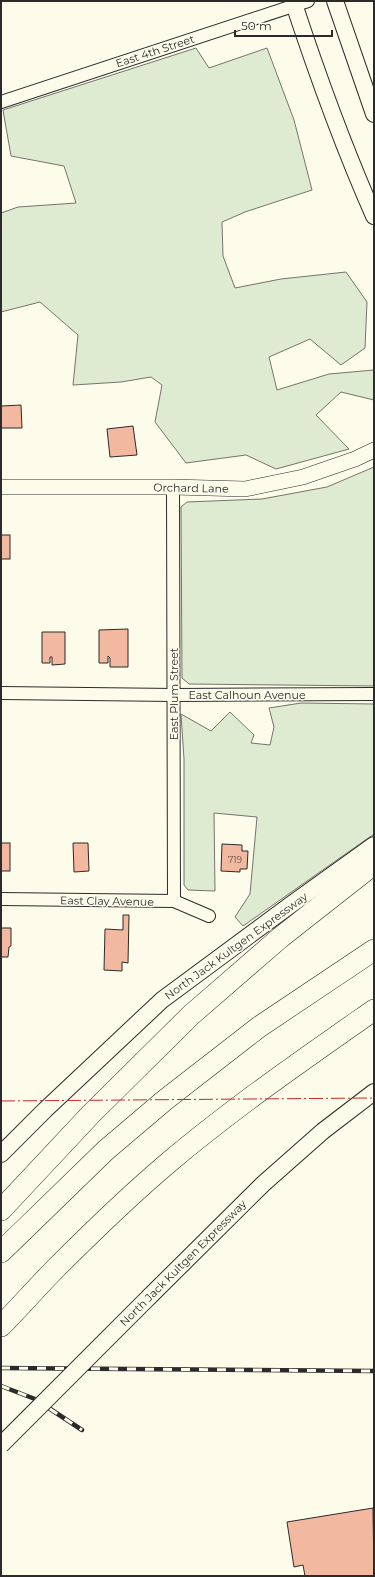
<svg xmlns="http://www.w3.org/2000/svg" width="375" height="1577" viewBox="0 0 375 1577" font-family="Montserrat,sans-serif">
	<rect width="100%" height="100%" fill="#fdfbea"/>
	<g fill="#deebd1" stroke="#74746e">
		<polygon points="196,48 209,68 267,48 294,120 312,190 245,212 222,222 223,256 235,288 281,279 346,272 367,302 365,348 341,365 310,339 269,357 277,390 329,374 374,370 374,400 341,392 316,415 349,449 276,469 246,455 186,463 155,422 162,385 151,377 121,382 73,385 78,335 40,302 1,312 1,213 18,207 76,203 64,166 11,156 3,110"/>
		<polygon points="374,467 374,686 189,684 182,678 181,507 187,502 262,499 327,487"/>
		<polygon points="301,703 374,704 374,834 243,926 235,917 250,894 257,817 214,813 215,891 188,890 184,885 184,759 181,714 211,731 230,712 254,735 251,743 270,745 274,727 269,708"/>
	</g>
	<g fill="#f2b8a0" stroke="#2b2b2b">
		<polygon points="21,405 22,428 1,428 1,406"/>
		<polygon points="133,426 137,455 110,457 107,429"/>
		<rect x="1" y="535" width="9" height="24"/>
		<polygon points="128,629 128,667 110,667 110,658 108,656 108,663 99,663 99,630"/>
		<polygon points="42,632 65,632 65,664 52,665 52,657 50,657 50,663 42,663"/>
		<rect x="1" y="843" width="9" height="28"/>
		<polygon points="73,843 88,843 89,871 74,872"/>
		<polygon points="222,844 242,845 242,851 248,851 247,869 240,869 240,872 221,871"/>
		<polygon points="123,915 129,915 128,963 122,962 122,971 104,970 105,929 123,930"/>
		<polygon points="1,928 11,928 11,946 9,947 8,957 1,957"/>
		<polygon points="373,1508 374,1576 305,1576 303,1565 294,1567 287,1522"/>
	</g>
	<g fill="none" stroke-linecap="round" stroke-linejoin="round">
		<g stroke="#2b2b2b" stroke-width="14">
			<g id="minor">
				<polyline points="1,102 308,1"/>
				<polyline points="173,487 174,901"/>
				<polyline points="1,693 174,695 374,694"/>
				<polyline points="1,899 174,901 209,916"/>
			</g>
		</g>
		<g stroke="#2b2b2b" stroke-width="16">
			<polyline id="tertiary" points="1,487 173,487 245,489 303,477 355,459 374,450"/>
		</g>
		<g stroke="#2b2b2b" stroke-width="18">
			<g id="secondary">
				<path d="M 293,1 C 317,74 343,146 374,216"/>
				<polyline points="335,1 374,114"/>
				<polyline points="1,1154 45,1110 162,1000 289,906 374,845"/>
				<polyline points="149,1297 263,1184 323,1131 374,1092"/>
			</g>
		</g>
		<g stroke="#2b2b2b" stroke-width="22">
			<g id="motorway">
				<polyline points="1,1210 91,1114 191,1015 281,937 374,864"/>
				<polyline points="1,1252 106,1150 165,1100 259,1027 374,950"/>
				<path d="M 1,1326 C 20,1307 38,1286 57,1267 C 93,1231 129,1196 168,1163 C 233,1108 304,1059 374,1010"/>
			</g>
		</g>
		<use href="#minor" stroke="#fdfbea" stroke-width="12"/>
		<use href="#tertiary" stroke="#fdfbea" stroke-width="15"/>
		<use href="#secondary" stroke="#fdfbea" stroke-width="16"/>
		<use href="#motorway" stroke="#fdfbea" stroke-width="21"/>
		<g stroke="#2b2b2b" stroke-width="4.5">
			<g id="rail">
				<polyline points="1,1368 374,1371"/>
				<polyline points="1,1386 35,1399 82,1430"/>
			</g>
		</g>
		<use href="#rail" stroke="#fdfbea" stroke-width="3" stroke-dasharray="9" stroke-linecap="butt"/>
		<g stroke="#2b2b2b" stroke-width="18" stroke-linecap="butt">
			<polyline id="secondary-bridge" points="1,1445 149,1297"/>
		</g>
		<use href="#secondary-bridge" stroke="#fdfbea" stroke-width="16"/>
		<polyline stroke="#c62828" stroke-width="1" stroke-dasharray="14 3 2 3" stroke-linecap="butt" points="1,1101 374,1098"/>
	</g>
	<g text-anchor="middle" stroke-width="3" stroke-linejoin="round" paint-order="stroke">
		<g font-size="9" fill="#5d4e48">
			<text x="235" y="863">719</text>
		</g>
		<g font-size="11" fill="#2b2b2b" stroke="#fdfbea">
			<text transform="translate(155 51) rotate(-18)" y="4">East 4th Street</text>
			<text transform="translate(191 488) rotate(1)" y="4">Orchard Lane</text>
			<text transform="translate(174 694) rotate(-90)" y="4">East Plum Street</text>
			<text x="247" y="699">East Calhoun Avenue</text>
			<text transform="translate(107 901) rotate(1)" y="4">East Clay Avenue</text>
			<text transform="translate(236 946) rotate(-36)" y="4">North Jack Kultgen Expressway</text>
			<text transform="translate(183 1263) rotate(-45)" y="4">North Jack Kultgen Expressway</text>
		</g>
	</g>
	<rect width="375" height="1577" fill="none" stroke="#2b2b2b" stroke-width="4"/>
	<path d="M235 30v6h97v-6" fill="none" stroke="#2b2b2b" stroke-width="2"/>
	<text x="241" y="30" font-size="12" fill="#2b2b2b" stroke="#fdfbea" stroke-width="3" paint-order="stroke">50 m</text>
</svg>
